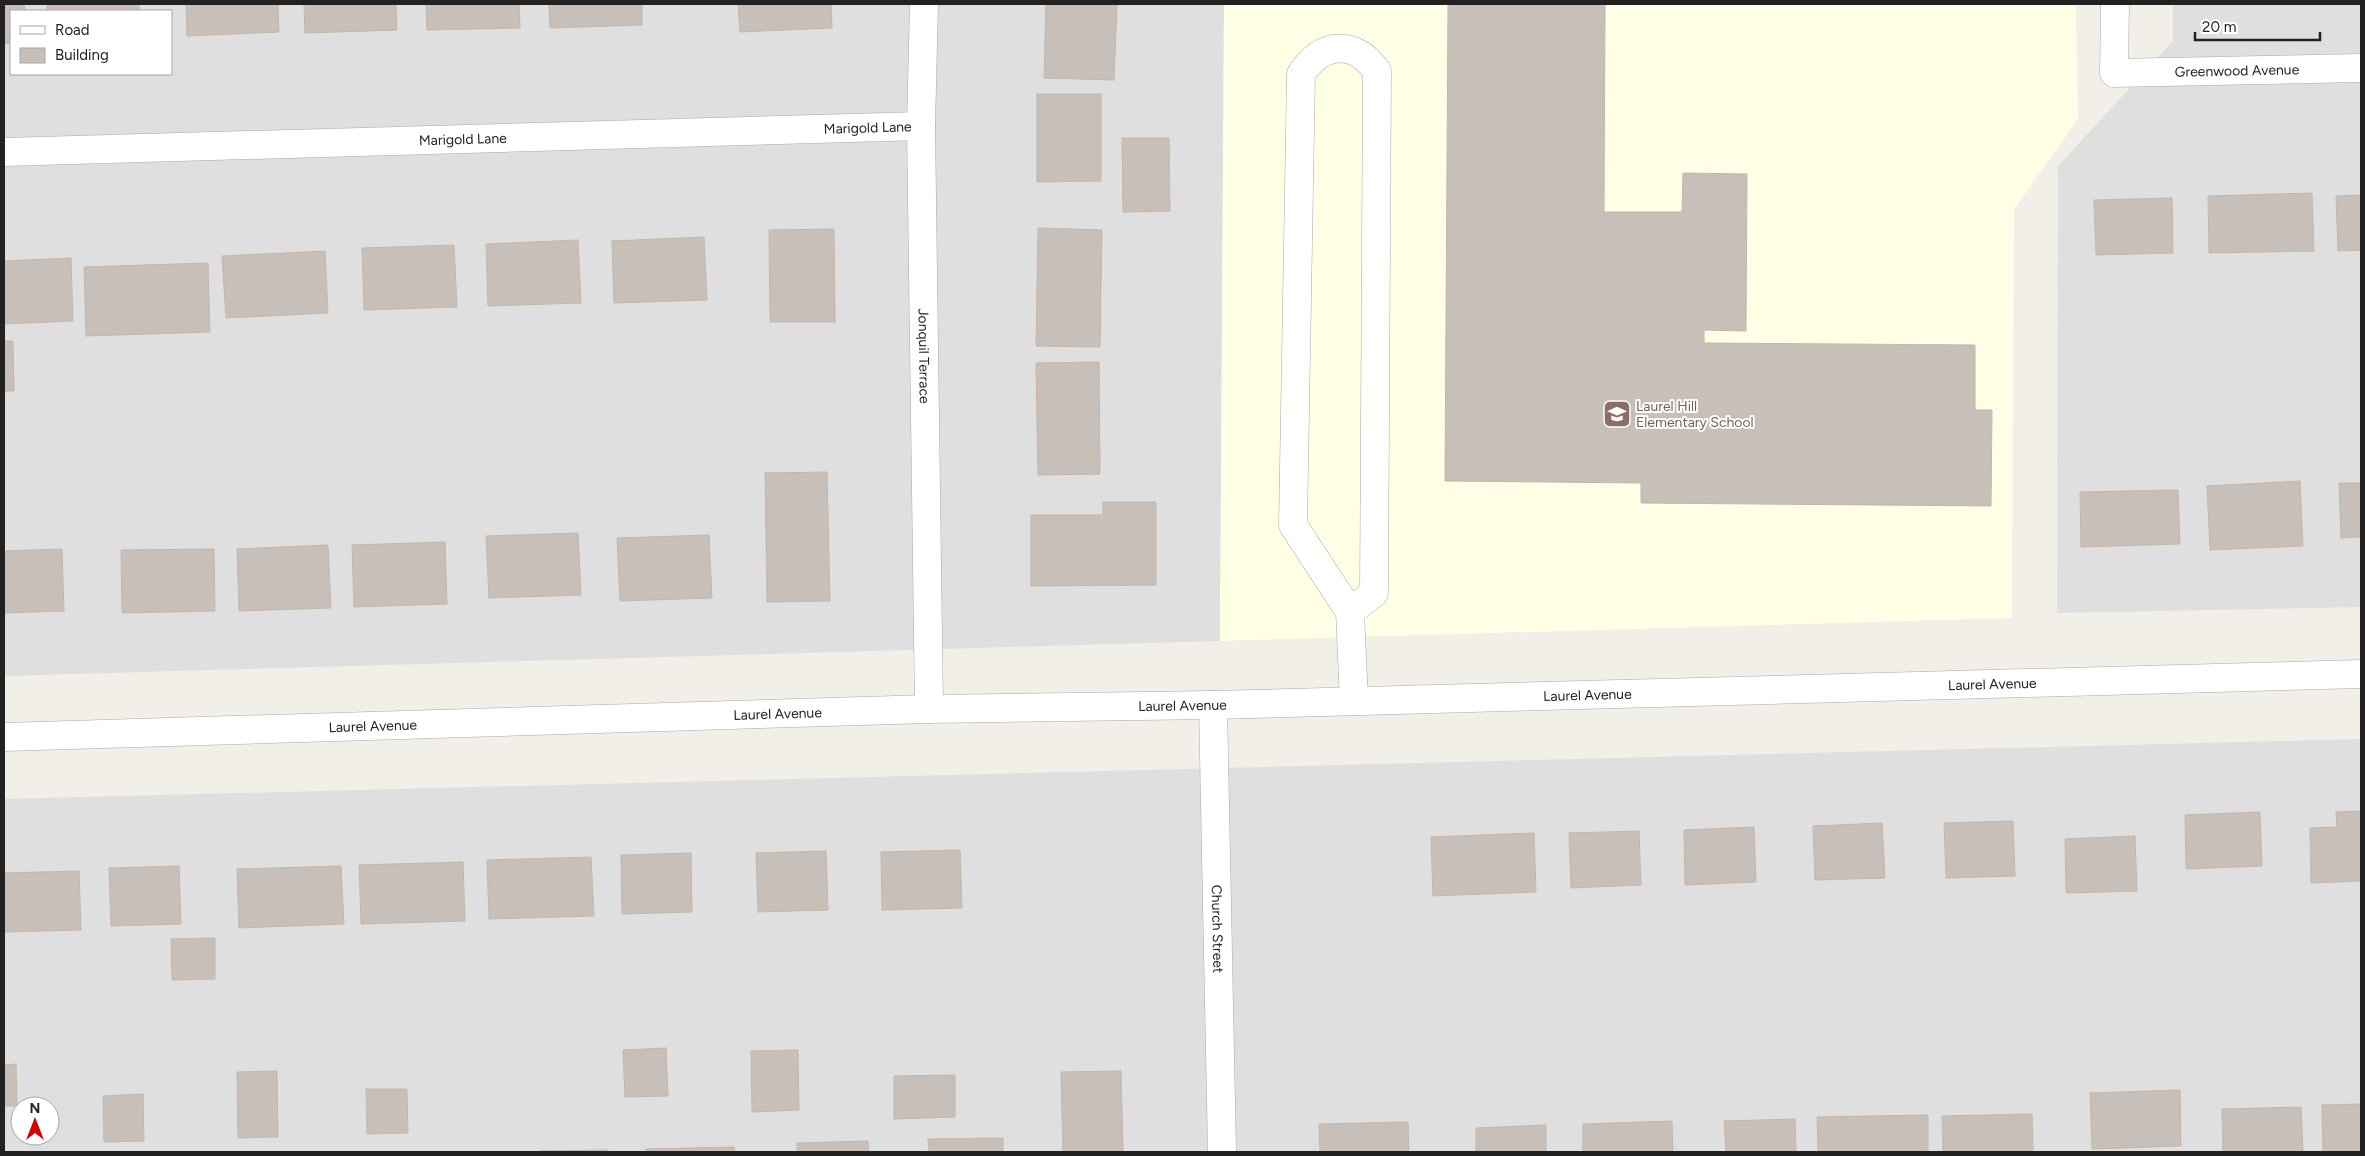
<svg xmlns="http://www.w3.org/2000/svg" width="2365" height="1156" viewBox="0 0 2365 1156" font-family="Figtree,sans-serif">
	<rect width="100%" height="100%" fill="#f2efe9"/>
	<g fill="#e0dfdf" fill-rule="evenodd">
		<path d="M 4,4 L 1224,4 L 1220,641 L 4,676 ZM 11,11 L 171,11 L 171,74 L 11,74 Z"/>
		<polygon points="2173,4 2361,4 2361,607 2057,613 2058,166 2173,41"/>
		<path d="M 2361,739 L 2361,1152 L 4,1152 L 4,799 ZM 20,1106 L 50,1106 L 50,1136 L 20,1136 Z"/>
	</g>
	<polygon fill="#ffffe5" points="1224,4 2076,4 2078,119 2014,209 2012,618 1220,641"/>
	<g fill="#c7bfb8" stroke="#c4b6ab">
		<polygon points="4,4 24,4 25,11 11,11 11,43 4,44"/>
		<rect x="47" y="4" width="92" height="7"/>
		<polygon points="186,4 278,4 279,32 187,36"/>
		<polygon points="304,4 396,4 397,30 305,33"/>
		<polygon points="426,4 519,4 520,28 427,30"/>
		<polygon points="549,4 642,4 642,25 550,28"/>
		<polygon points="738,4 831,4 832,28 740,32"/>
		<polygon points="1046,4 1117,4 1114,80 1044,78"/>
		<polygon points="1448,4 1605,4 1604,212 1682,212 1683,173 1747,174 1746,331 1704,330 1704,343 1975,345 1975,410 1992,410 1991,506 1641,503 1641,483 1445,481"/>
		<polygon points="1037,94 1101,94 1101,181 1037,182"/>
		<polygon points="1122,138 1169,138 1170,211 1123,212"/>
		<polygon points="2312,193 2314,251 2209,253 2208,196"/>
		<polygon points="2361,195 2361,250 2338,251 2336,196"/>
		<polygon points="2172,198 2173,253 2096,255 2094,200"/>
		<polygon points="1038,228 1102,230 1100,347 1036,346"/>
		<polygon points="834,229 835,322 770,322 769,230"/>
		<polygon points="704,237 707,300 614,303 612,241"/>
		<polygon points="578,240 581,303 488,306 486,244"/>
		<polygon points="454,245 457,307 364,310 362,248"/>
		<polygon points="325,251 328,313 226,318 222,256"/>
		<polygon points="71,258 73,321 4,324 4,261"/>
		<polygon points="208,263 210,332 86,336 84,267"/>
		<polygon points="4,341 13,341 14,391 4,391"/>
		<polygon points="1099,362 1100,474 1038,475 1036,363"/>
		<polygon points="827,472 830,601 767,602 765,473"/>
		<polygon points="2300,481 2303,546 2210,550 2207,486"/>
		<polygon points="2339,483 2361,483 2361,537 2341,538"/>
		<polygon points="2178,490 2180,544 2081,547 2080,492"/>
		<polygon points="1103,502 1156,502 1156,585 1031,586 1031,515 1103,515"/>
		<polygon points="578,533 581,595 489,598 486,536"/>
		<polygon points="709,535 712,598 620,601 617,538"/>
		<polygon points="445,542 447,604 354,607 352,545"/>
		<polygon points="328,545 331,608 239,611 237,549"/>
		<polygon points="62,549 64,611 4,613 4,551"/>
		<polygon points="214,549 215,611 122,613 121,550"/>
		<polygon points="2361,811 2361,881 2311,883 2310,828 2337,827 2336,812"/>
		<polygon points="2260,812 2262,866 2186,869 2185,815"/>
		<polygon points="2013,821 2015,876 1946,878 1944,823"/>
		<polygon points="1882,823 1885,878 1815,880 1813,826"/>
		<polygon points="1754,827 1756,882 1685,885 1684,830"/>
		<polygon points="1639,831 1641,885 1571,888 1569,833"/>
		<polygon points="1534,833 1536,892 1433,896 1431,837"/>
		<polygon points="2135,836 2137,891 2066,893 2065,839"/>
		<polygon points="960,850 962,908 882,910 881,852"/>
		<polygon points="826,851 828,910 758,912 756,853"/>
		<polygon points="691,853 692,912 622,914 621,855"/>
		<polygon points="591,857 594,916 489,919 487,860"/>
		<polygon points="463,862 465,921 361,924 359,865"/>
		<polygon points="179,866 181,924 111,926 109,868"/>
		<polygon points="341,866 344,924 239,928 237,869"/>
		<polygon points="79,871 81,930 4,932 4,873"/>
		<polygon points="215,938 215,979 172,980 171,939"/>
		<polygon points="666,1048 668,1096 625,1097 623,1050"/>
		<polygon points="798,1050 799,1110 752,1112 751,1051"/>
		<polygon points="16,1064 17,1106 4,1106 4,1065"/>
		<polygon points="277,1071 278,1137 238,1138 237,1072"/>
		<polygon points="1121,1071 1123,1152 1063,1152 1061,1072"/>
		<polygon points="955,1075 955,1117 894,1119 894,1076"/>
		<polygon points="366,1089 407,1089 408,1133 367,1134"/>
		<polygon points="2180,1090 2181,1146 2092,1149 2090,1093"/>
		<polygon points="143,1094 144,1141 104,1142 103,1096"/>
		<polygon points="2361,1104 2361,1152 2323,1152 2322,1105"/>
		<polygon points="2301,1107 2303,1152 2223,1152 2222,1109"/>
		<polygon points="2032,1114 2033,1152 1943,1152 1942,1116"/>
		<polygon points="1928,1115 1928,1152 1818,1152 1817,1117"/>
		<polygon points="1795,1119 1796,1152 1726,1152 1724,1121"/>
		<polygon points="1672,1121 1673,1152 1583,1152 1583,1124"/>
		<polygon points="1408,1122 1409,1152 1320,1152 1319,1124"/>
		<polygon points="1546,1125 1546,1152 1476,1152 1476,1128"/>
		<polygon points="1003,1138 1003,1152 929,1152 928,1139"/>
		<polygon points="868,1141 869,1152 797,1152 797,1143"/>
		<polygon points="734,1147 735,1152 646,1152 646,1149"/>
		<polygon points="608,1150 608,1152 540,1151"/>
	</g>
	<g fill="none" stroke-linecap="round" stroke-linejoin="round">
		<g stroke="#a9a9a9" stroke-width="29">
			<g id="minor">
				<path id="s1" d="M 924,4 L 921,126 L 929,709"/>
				<path id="s2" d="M 2115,4 L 2114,73 L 2361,68"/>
				<path id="s3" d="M 4,152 L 921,126"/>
				<path d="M 1350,612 L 1374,593 L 1377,71 C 1354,39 1322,42 1301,74 L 1293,525 L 1350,612 L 1354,701"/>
				<path id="s4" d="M 1213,705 L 1222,1152"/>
				<path id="s5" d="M 4,737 L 929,709 L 1213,705 L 2361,674"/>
			</g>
		</g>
		<use href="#minor" stroke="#fff" stroke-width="28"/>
	</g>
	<defs>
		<g id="school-square" transform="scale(1.4375)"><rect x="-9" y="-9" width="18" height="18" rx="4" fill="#8d6e63" stroke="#fff"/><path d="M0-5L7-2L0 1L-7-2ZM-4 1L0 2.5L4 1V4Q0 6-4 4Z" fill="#fff"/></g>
	</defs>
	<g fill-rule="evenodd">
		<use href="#school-square" x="1617" y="414"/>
	</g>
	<g text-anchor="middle" stroke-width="4" stroke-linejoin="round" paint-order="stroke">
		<g font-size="14" fill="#222" stroke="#fff">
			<text dy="5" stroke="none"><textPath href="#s2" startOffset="192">Greenwood Avenue</textPath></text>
			<text dy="5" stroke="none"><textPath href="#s3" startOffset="864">Marigold Lane</textPath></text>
			<text dy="5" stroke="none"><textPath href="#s3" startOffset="459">Marigold Lane</textPath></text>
			<text dy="5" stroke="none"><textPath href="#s1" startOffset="352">Jonquil Terrace</textPath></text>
			<text dy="5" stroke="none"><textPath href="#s5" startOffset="1989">Laurel Avenue</textPath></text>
			<text dy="5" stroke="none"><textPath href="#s5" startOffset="1584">Laurel Avenue</textPath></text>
			<text dy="5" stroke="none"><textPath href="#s5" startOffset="1179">Laurel Avenue</textPath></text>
			<text dy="5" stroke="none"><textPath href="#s5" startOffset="774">Laurel Avenue</textPath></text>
			<text dy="5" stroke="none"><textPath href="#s5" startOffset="369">Laurel Avenue</textPath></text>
			<text dy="5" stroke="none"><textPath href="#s4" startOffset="224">Church Street</textPath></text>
		</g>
		<g font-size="14" fill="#785e54" stroke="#fff" text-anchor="start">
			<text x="1636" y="411">Laurel Hill<tspan x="1636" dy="16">Elementary School</tspan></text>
		</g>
	</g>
	<rect width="2365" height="1156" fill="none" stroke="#222222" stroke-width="10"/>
	<rect x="10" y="10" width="162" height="65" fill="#ffffff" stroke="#a7a7a7"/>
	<rect x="20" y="26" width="25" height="8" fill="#ffffff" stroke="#a7a7a7"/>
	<text x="55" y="35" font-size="15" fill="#222222">Road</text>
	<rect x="20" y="48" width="25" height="15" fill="#c7bfb8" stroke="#a7a7a7"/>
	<text x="55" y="60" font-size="15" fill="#222222">Building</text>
	<g transform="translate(35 1121)"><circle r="24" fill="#ffffff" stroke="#a7a7a7"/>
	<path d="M0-4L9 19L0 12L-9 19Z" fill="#d40000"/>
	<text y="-8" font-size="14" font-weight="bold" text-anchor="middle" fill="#222222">N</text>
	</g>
	<path d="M2195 32v8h125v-8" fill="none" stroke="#222222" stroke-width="2.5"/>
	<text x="2202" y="32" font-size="15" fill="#222222" stroke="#ffffff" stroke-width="4" paint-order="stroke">20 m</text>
</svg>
